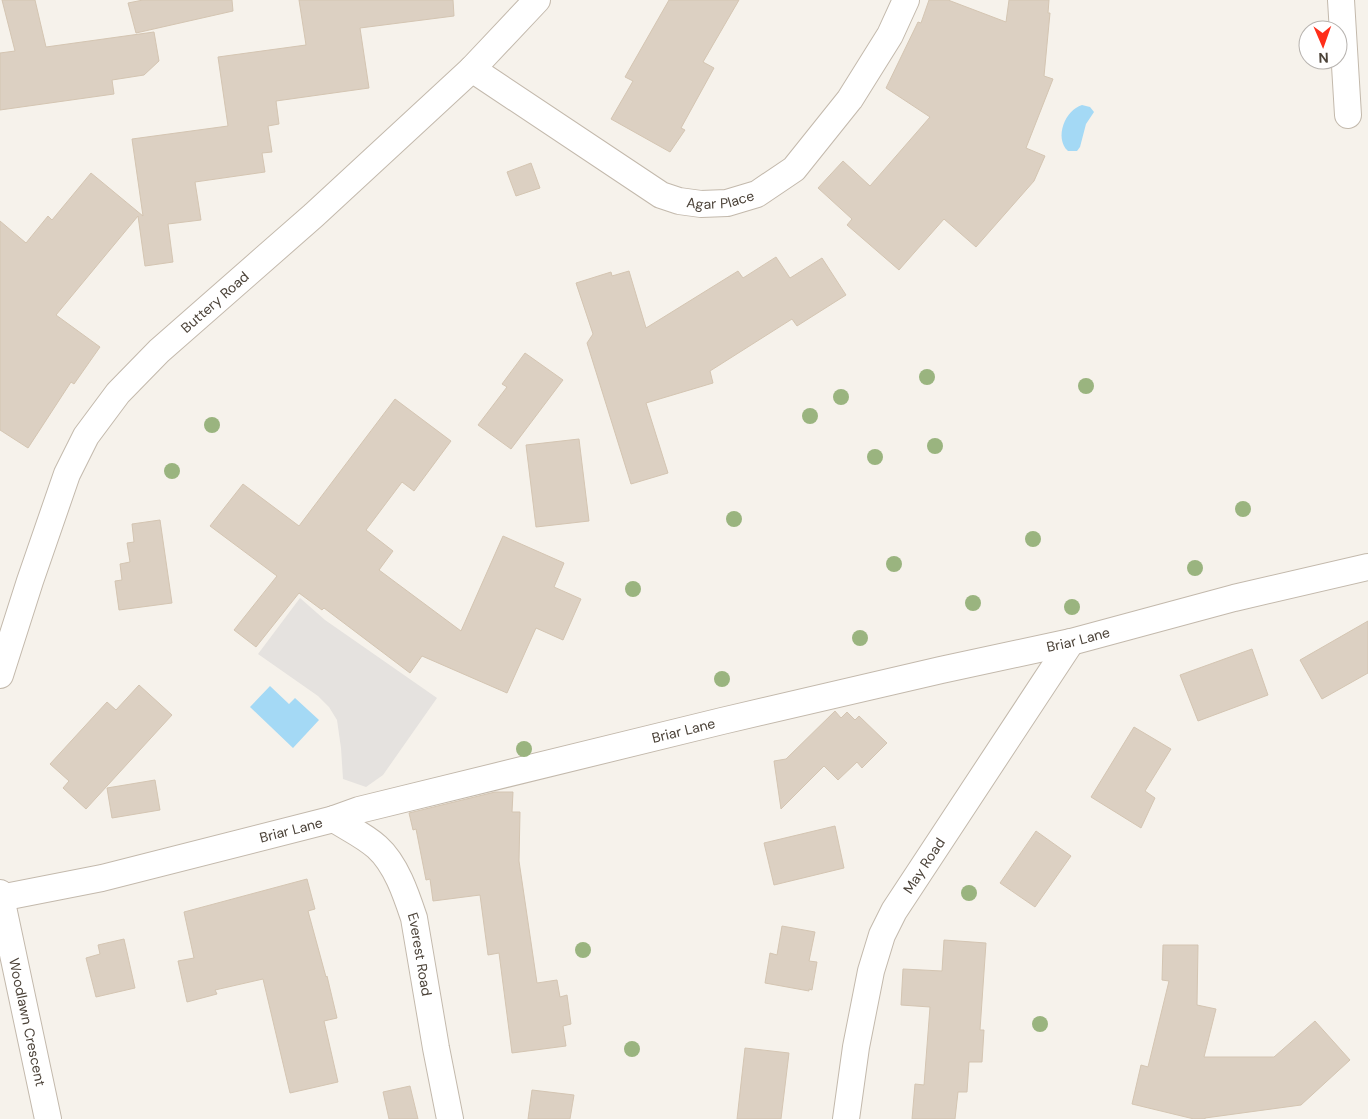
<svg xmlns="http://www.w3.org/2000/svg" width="1368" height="1119" viewBox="0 0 1368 1119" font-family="'DM Sans',sans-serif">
	<rect width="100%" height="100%" fill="#f6f2eb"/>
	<polygon fill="#e5e2df" points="300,598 325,620 437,698 383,775 366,787 343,779 341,748 337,720 329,707 318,696 258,654"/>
	<g fill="#a4d9f5">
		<path d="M 1082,105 L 1090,107 L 1094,112 L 1086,124 L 1080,147 L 1077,151 L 1068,151 C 1054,138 1065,110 1082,105 Z"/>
		<polygon points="270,686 289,704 295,698 319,720 293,748 250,707"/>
	</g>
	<g fill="#dcd0c2" stroke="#d4c5b2">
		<polygon points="2,0 35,0 46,47 154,32 159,61 144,75 112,80 114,94 0,110 0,53 15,51"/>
		<polygon points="143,0 232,0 233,11 136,33 128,3"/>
		<polygon points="299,0 453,0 454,16 360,28 369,88 276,101 279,124 268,126 272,152 262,153 265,172 195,182 201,220 168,224 173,262 145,266 138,216 56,315 100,347 74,384 71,382 28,448 0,430 0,221 26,243 48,216 52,220 91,173 143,216 132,139 228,126 218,57 306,45"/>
		<polygon points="669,0 739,0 703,62 714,68 681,128 685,130 670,152 611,119 633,81 625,77"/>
		<polygon points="929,0 948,0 1006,22 1009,0 1049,0 1048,13 1050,13 1044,76 1053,79 1026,148 1045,156 1034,181 976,247 944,219 899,270 847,225 852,219 818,188 843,161 870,186 930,117 886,88 918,22 921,23"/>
		<polygon points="531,163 540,188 516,196 507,172"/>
		<polygon points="776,257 790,278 822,258 846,295 797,326 792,319 710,371 713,383 646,403 668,473 631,484 587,343 593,334 576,283 611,272 612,276 629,271 646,328 738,271 743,278"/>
		<polygon points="525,353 563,380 511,449 478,425 507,387 502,384"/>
		<polygon points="395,399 451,441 414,491 402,482 366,530 393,551 379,570 461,631 503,536 564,563 554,587 581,599 563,640 536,628 507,693 422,656 410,673 324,608 322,610 299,593 256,647 234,630 277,576 210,526 243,484 299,526"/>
		<polygon points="579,439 589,521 536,527 526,445"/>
		<polygon points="160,520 172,603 119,610 115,581 122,580 120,564 130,562 127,543 134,542 132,524"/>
		<polygon points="1368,621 1368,673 1322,699 1300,660"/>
		<polygon points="1252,649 1268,695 1198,721 1180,675"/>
		<polygon points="139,685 172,715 86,809 63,788 69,781 50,764 107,702 116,710"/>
		<polygon points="835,711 841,718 847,712 855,720 859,716 887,743 862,768 857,762 838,780 824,766 781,809 774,761 786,759"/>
		<polygon points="1134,727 1171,749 1145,791 1155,798 1141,828 1091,797"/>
		<polygon points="155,780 160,810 112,818 107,788"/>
		<polygon points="495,792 513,792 512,812 520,812 519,861 537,983 557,980 560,997 567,995 571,1024 563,1026 566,1046 512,1053 499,953 488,955 480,895 433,901 430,879 426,880 416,829 413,830 409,813"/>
		<polygon points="835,826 844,868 774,885 764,843"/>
		<polygon points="1036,831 1071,856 1035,907 1000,883"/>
		<polygon points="307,879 315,909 308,911 326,977 327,976 337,1018 324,1021 338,1082 290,1093 263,979 215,990 217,994 187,1002 178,961 194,958 184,912"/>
		<polygon points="782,926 815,932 809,961 817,962 812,990 809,989 809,991 765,983 770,953 777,955"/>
		<polygon points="124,939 135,988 96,997 86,958 100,954 98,945"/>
		<polygon points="944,940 986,943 980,1030 984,1030 982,1062 969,1062 967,1092 958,1092 955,1119 912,1119 915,1084 924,1085 930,1007 901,1005 903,969 942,971"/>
		<polygon points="1163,945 1198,945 1197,1005 1216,1009 1204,1057 1274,1057 1315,1021 1350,1060 1301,1105 1205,1118 1205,1119 1194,1119 1132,1104 1141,1065 1148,1067 1169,981 1162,980"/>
		<polygon points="745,1048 789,1053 781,1119 737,1119"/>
		<polygon points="410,1086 418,1119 389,1119 383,1092"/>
		<polygon points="532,1090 574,1095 570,1119 528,1119"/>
	</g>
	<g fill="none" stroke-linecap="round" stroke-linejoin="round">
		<g stroke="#c3b9ac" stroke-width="28">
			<g id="minor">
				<polyline points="1341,0 1348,115"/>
				<path id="s1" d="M 472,69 L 661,195 L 679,201 L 701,204 L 727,203 L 757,194 L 794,169 L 850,99 L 890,35 L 906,0"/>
				<path id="s2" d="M 0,675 L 30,581 L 67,474 L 86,436 L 118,393 L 159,351 L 314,215 L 472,69 L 537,0"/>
				<path id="s3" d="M 334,819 C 348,828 365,836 377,847 C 396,864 406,894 414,918 L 436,1048 L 450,1119"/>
				<path id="s4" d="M 0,893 L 48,1119"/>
				<path id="s5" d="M 0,898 L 102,878 L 334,819 L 359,810 L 722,721 L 941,670 L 1071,642 L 1234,598 L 1368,567"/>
				<path id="s6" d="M 846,1119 L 856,1047 L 871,971 L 882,935 L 894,911 L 1071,642"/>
			</g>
		</g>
		<use href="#minor" stroke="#fff" stroke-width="26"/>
	</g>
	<g fill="#9ab47f">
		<circle cx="927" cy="377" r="8"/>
		<circle cx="1086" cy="386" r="8"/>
		<circle cx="841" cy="397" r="8"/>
		<circle cx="810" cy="416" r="8"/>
		<circle cx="212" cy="425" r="8"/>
		<circle cx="935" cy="446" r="8"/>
		<circle cx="875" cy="457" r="8"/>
		<circle cx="172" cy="471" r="8"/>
		<circle cx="1243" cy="509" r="8"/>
		<circle cx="734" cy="519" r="8"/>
		<circle cx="1033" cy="539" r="8"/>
		<circle cx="894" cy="564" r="8"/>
		<circle cx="1195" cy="568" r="8"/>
		<circle cx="633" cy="589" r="8"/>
		<circle cx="973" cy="603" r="8"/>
		<circle cx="1072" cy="607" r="8"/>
		<circle cx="860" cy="638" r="8"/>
		<circle cx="722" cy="679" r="8"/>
		<circle cx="524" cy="749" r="8"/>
		<circle cx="969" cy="893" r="8"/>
		<circle cx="583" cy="950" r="8"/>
		<circle cx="1040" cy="1024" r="8"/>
		<circle cx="632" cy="1049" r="8"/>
	</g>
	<g text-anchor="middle" stroke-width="4.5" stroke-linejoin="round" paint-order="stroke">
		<g font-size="14" fill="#4b4238" stroke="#fff">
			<text dy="5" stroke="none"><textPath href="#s1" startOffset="288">Agar Place</textPath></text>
			<text dy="5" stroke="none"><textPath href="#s2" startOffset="441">Buttery Road</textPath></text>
			<text dy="5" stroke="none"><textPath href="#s5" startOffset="1109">Briar Lane</textPath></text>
			<text dy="5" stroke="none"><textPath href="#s5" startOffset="704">Briar Lane</textPath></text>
			<text dy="5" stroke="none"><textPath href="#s5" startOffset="299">Briar Lane</textPath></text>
			<text dy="5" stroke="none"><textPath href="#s6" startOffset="269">May Road</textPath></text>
			<text dy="5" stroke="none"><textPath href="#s3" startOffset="169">Everest Road</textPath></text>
			<text dy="5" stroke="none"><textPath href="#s4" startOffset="132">Woodlawn Crescent</textPath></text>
		</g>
	</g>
	<g transform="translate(1323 45) rotate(178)"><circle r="24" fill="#ffffff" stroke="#b7b3af"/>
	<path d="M0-4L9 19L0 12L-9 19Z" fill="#ff2e19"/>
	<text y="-8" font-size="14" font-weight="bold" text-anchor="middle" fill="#4b4238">N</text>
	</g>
</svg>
